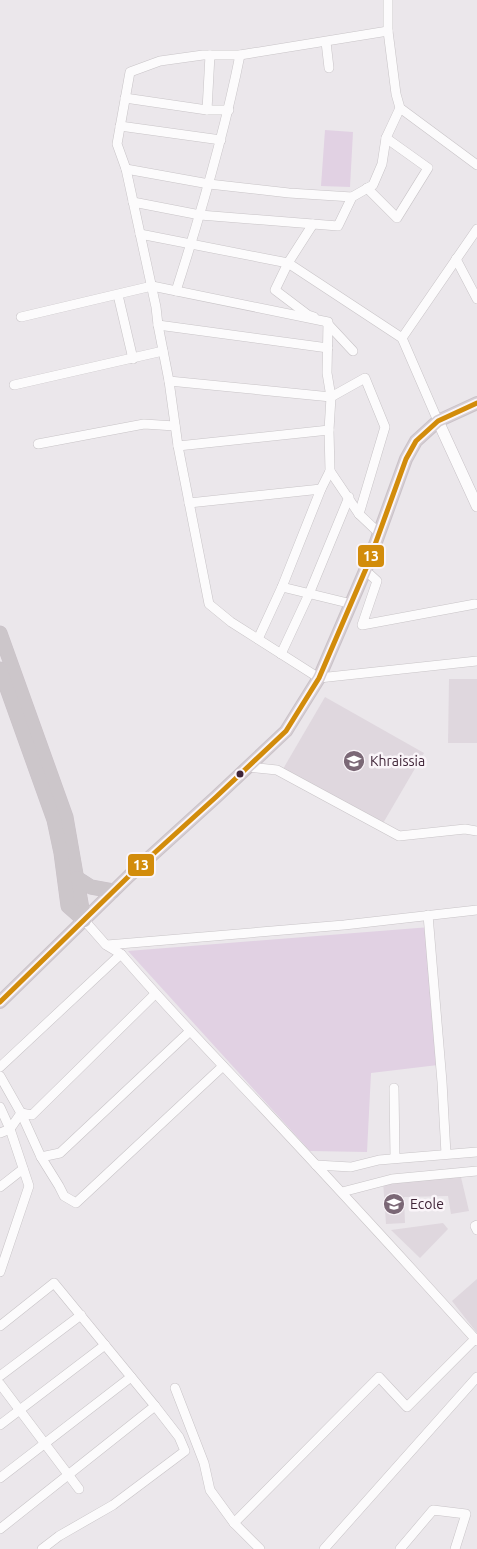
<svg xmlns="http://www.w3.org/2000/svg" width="477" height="1549" viewBox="0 0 477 1549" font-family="Ubuntu,sans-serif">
	<rect width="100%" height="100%" fill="#ebe7eb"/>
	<g fill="#dfd7de">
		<polygon points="449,679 477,679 477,743 448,743"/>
		<polygon points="325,697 424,753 382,825 283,769"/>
		<polygon points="460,1173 469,1211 451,1214 448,1196 404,1197 405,1223 386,1224 383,1181"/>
		<polygon points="443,1223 448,1229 420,1258 391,1230"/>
		<polygon points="477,1279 477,1333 452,1301"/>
	</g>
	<g fill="#e1d1e3">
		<polygon points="325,130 353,132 350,187 321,186"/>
		<polygon points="430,927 438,1065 371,1073 367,1152 310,1151 128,951"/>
	</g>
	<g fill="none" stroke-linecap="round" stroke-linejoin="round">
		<g stroke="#c8c4c7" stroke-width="10">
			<g id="minor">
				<polyline points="388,0 388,31 396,94 400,108 477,165"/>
				<polyline points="388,31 240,55 203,55 160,61 130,72 117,144 126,169 156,307 158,325 169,381 178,446 209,604 231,622 319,678 477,661"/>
				<polyline points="326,42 329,68"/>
				<polyline points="125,98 207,110 229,110"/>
				<polyline points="207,110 210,55"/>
				<polyline points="120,126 221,140"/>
				<polyline points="126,169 209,184 289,193 352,197"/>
				<polyline points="367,188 397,218 428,168 386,138"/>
				<polyline points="133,202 200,215 338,226 352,197 373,185 382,164 386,138 400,108"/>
				<polyline points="313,224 288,263 275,290 308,315 314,317"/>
				<polyline points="140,234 288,263 402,338"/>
				<polyline points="456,259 477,299"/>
				<path d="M 176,291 C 201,213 224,135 240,55"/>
				<polyline points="118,295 133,359"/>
				<polyline points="21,317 152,286 328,322 327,373 331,397 329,430 330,471 321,489 282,587 258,639"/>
				<polyline points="326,322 353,351"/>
				<polyline points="158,325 328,348"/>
				<polyline points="169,381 331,397 365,378 385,427 359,514"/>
				<polyline points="14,385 163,351"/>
				<polyline points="438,421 402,338 477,229"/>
				<polyline points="38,444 144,424 175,426"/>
				<polyline points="178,446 329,430"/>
				<polyline points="330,471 359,514 379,533"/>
				<polyline points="189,503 321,489"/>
				<polyline points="365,570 377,581 362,625 475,604"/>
				<polyline points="282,587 352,604"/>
				<polyline points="281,654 309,594 349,497"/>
				<polyline points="248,767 277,770 399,836 465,829 477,831"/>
				<polyline points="428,915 442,1082 446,1154"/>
				<path d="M 84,920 L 106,945 L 121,954 C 166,1007 214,1056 262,1107 C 334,1184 406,1262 477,1341"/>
				<polyline points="107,945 344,925 477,910"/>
				<polyline points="0,1067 121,954"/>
				<polyline points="0,1076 21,1113 41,1157 59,1186 64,1196 76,1203 223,1066"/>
				<polyline points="394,1088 395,1158"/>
				<polyline points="0,1107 10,1129 29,1186 0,1272"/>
				<polyline points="0,1133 10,1129 21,1113 32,1115 155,994"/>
				<polyline points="41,1157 60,1153 189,1032"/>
				<polyline points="316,1165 351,1167 379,1160 477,1152"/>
				<polyline points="0,1187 23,1169"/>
				<polyline points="342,1192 392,1179 477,1171"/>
				<polyline points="477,1225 475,1226 477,1230"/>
				<polyline points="0,1326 54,1283 155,1406 0,1529"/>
				<polyline points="0,1376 81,1315"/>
				<polyline points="0,1384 79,1489"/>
				<polyline points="175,1388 204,1463 210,1490 234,1523 260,1549"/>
				<polyline points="0,1425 105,1345"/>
				<polyline points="0,1478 131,1377"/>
				<polyline points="234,1523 379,1377 407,1407 475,1339"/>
				<polyline points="42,1549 59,1536 113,1505 185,1451 179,1437 155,1406"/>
				<polyline points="324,1549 477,1377"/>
				<polyline points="400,1549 433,1510 466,1514 455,1549"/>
			</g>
		</g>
		<g stroke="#c8c2c7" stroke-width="12">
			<polyline id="secondary" points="438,421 477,506"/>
		</g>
		<g stroke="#cac2c8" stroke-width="14">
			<polyline id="primary" points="0,1002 129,876 216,797 286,731 319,678 368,564 406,459 416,441 438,421 477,403"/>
		</g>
		<g stroke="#cac2c8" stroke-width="15">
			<g id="trunk">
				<polyline points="0,633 66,817 84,920"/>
				<polyline points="0,669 54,820 61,853 68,906 84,920"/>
				<polyline points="77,878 91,887 113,891"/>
			</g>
		</g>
		<use href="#minor" stroke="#fcfbfc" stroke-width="9"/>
		<use href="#secondary" stroke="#fcfbfc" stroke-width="11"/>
		<use href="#primary" stroke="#d6cfd4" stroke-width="12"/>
		<use href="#trunk" stroke="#ccc6ca" stroke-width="14"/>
		<g stroke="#faf5f9" stroke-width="9">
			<polyline id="bus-1" points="0,1002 129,876 216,797 286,731 319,678 368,564 406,459 416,441 438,421 477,403"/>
		</g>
		<use href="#bus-1" stroke="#d28c0b" stroke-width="5"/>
	</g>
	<defs>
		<g id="school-disc" transform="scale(1.125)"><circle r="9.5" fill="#7b6876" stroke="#faf5f9"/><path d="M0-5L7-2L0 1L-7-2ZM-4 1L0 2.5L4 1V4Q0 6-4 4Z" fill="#fff"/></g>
	</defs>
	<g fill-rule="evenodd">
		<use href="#school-disc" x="354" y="761"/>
		<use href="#school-disc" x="394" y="1204"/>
	</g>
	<circle fill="#3f2437" stroke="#faf5f9" stroke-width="2" cx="240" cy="774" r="4.5"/>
	<g text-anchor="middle" stroke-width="5" stroke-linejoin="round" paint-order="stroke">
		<g font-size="14" fill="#3f2437" stroke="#faf5f9" text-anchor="start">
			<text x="370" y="766">Khraissia</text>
			<text x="410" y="1209">Ecole</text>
		</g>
	</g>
	<g stroke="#faf5f9" stroke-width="2">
		<rect x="357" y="544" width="28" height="24" rx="5" fill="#d28c0b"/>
		<rect x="127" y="853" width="28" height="24" rx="5" fill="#d28c0b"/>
	</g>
	<g font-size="14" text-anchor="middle" font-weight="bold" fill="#fff">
		<text x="371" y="561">13</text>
		<text x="141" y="870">13</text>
	</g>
</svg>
